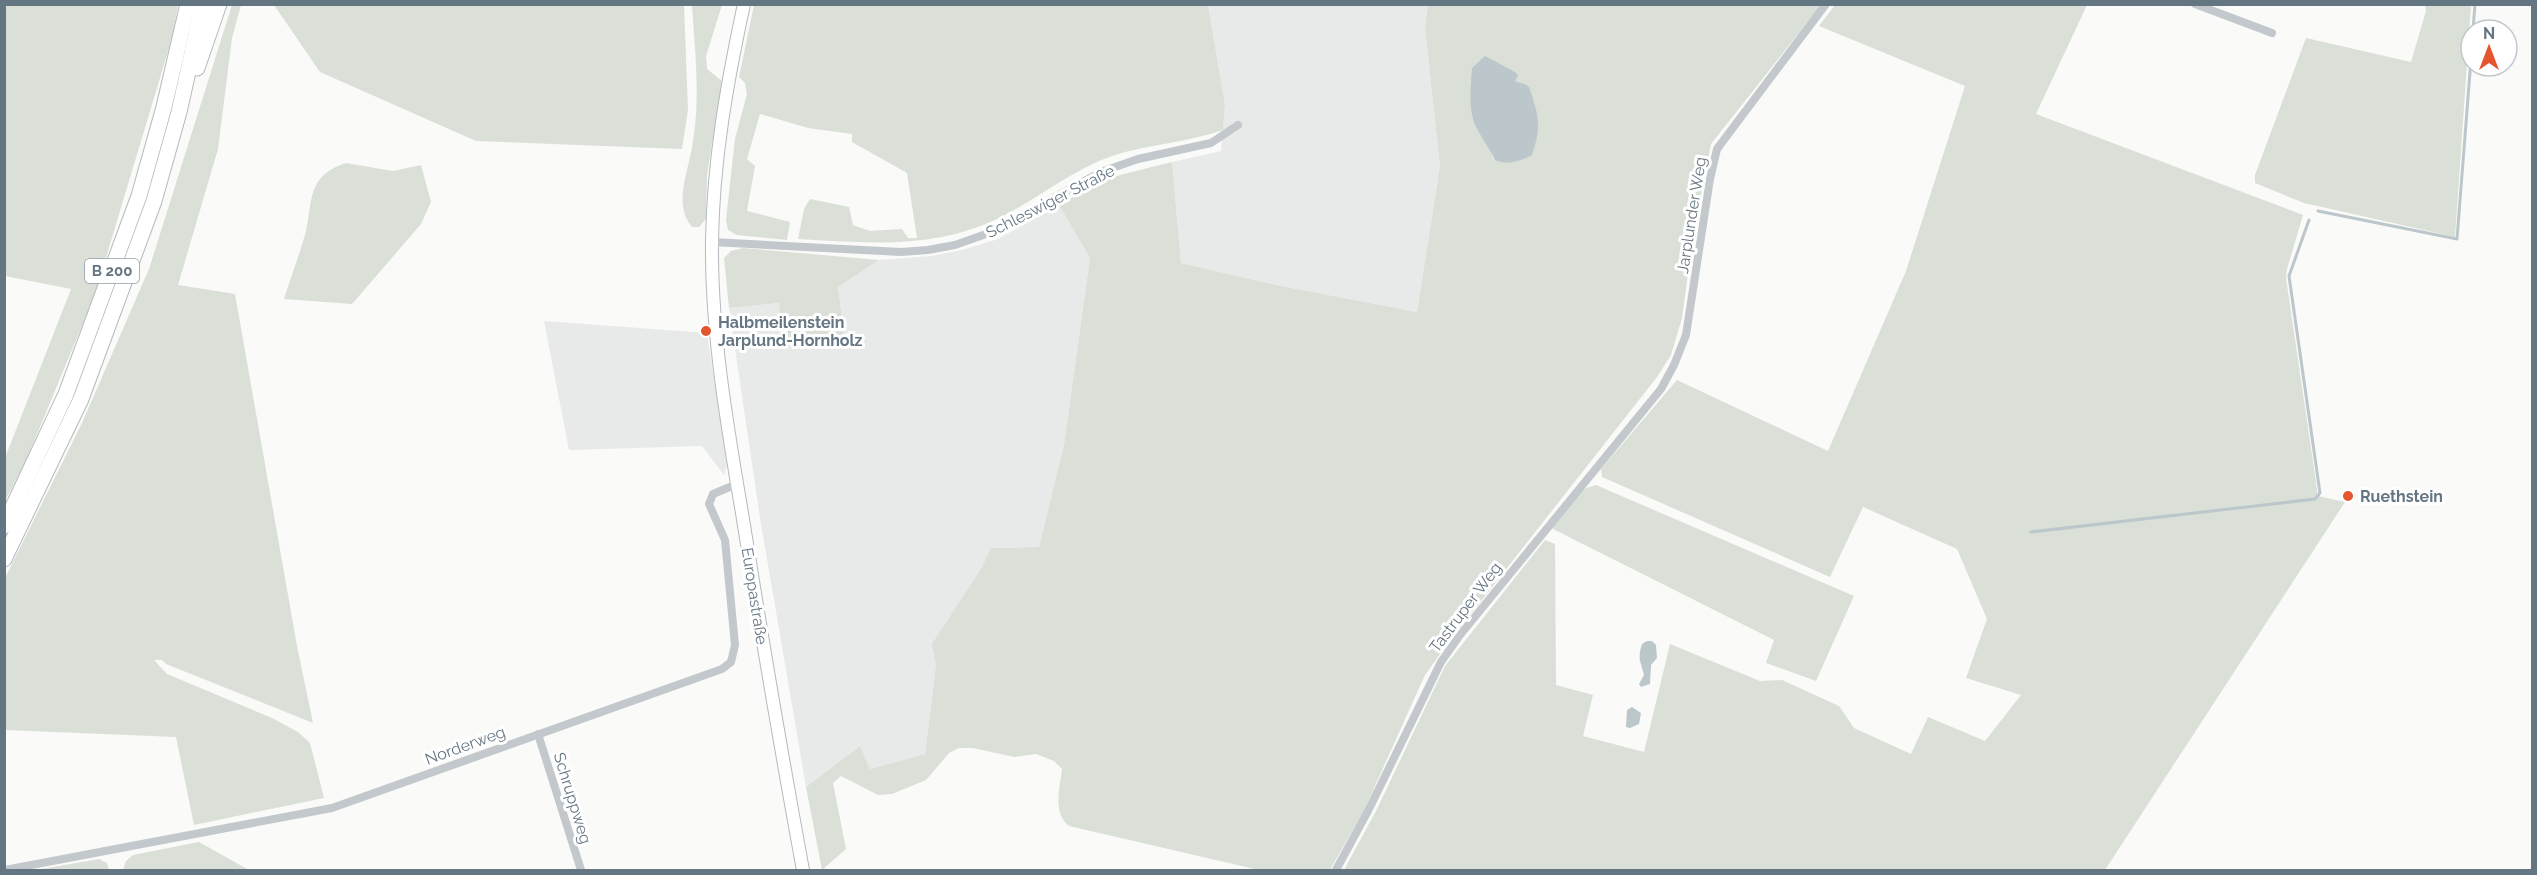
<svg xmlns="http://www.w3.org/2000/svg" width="2537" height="875" viewBox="0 0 2537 875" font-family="Raleway,sans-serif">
	<rect width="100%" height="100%" fill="#fafaf8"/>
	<g fill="#e8e9e9">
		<polygon points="1208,5 1428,5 1425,28 1440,166 1417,312 1281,286 1181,263 1172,162 1221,151 1225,105"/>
		<polygon points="1059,205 1090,258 1064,445 1039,547 991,548 936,664 925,754 870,769 860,746 806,787 760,518 729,308 780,303 783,339 844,334 838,287 879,260 932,256 962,250 998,239"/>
		<polygon points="544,321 707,333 727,464 724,475 702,446 569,450"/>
	</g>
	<g fill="#dadfd7" fill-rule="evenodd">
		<polygon points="4,5 178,5 172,38 95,294 26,461 5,501 5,458 71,289 5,276"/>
		<polygon points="232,5 241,5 232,38 218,149 178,285 235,294 297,646 313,723 166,664 162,660 154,660 167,674 272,718 298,732 310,743 324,798 194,825 176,737 5,730 5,578 82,423 149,269"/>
		<polygon points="274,5 684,5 688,110 682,149 476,141 320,72"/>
		<path d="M 692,5 L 722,5 L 706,56 L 707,69 L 722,81 L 707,175 L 706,219 L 699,227 L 692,227 C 673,204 688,173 692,147 C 701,101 695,51 692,5 Z"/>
		<path d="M 754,5 L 1208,5 L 1225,105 L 1223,130 C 1187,143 1147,144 1112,156 C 1072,170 1040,197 1003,216 C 936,250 870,243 798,239 L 804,209 L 810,199 L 849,207 L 853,225 L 870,231 L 902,229 L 908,238 L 917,238 L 907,173 L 852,142 L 852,134 L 808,128 L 760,114 L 747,159 L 755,166 L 747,211 L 790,222 L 787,240 L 737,235 L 728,230 L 726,220 L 735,139 L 747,94 L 745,83 L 739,77 Z"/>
		<path d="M 1428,5 L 1821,5 L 1711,144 L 1693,236 L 1682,318 L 1671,355 L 1657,377 L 1448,643 L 1425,675 L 1365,808 L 1330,870 L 1259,870 L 1069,826 C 1052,812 1060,788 1062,769 L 1054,761 L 1036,754 L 1014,757 L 973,748 L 959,748 L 949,753 L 926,780 L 892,794 L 878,795 L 841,776 L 833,783 L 846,849 L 822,870 L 806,787 L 860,746 L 870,769 L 925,754 L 936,664 L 932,644 L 981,569 L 991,548 L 1039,547 L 1064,445 L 1090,258 L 1059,205 L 1104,179 L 1172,162 L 1181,263 L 1281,286 L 1417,312 L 1440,166 L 1425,28 ZM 1509,70 L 1515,72 L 1515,81 L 1525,84 L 1494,160 L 1488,143 L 1475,124 Z"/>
		<polygon points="1835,5 2087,5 2036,114 2303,215 2287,269 2286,278 2318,496 2345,502 2105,870 1344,870 1377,809 1445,666 1545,540 1555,544 1556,685 1593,695 1583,736 1644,752 1670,644 1760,681 1782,680 1839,706 1854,728 1911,754 1928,717 1985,741 2021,695 1966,678 1987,619 1957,549 1863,507 1830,577 1602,477 1601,469 1677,380 1828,451 1906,271 1965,86 1819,26"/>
		<polygon points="2425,5 2471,5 2455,237 2304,203 2255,183 2255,175 2306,38 2411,62 2426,11"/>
		<path d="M 346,163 L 393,171 L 421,165 L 431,202 L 421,224 L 352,304 L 284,299 C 291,276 300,254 306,231 C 313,199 307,176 346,163 Z"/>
		<polygon points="743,248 879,260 838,287 844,335 783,339 779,303 729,308 724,258 731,251"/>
		<polygon points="1596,485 1854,596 1816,681 1766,663 1774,640 1553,529 1553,524 1584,489"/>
		<polygon points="199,842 249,870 123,870 126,861 133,855"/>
		<polygon points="99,859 107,863 109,870 36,870"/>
	</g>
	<g fill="#bbc7cb">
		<path d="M 1485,56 L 1515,72 L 1518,75 L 1515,81 L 1525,84 L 1529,87 C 1539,117 1542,124 1532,155 C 1520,161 1508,166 1495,160 C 1489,147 1478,133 1474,122 C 1468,104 1471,86 1472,68 Z"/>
		<path d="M 1647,641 L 1652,641 L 1656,645 L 1657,658 L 1651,665 L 1650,684 L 1641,687 L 1639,684 L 1644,675 C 1641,661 1637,660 1642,644 Z"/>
		<polygon points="1632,707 1641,713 1639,724 1630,728 1626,727 1627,710"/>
	</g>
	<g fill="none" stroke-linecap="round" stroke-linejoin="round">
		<g stroke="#bbc7cb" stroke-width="3">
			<polyline points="2473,30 2475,4"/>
			<polyline points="2318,211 2457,239 2471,59"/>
			<polyline points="2031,532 2315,499 2320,493 2289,276 2309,220"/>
		</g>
		<g stroke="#b3babf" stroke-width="14">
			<path id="secondary" d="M 744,4 C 727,83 713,161 712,242 C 711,332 727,425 742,513 C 761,632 781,751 803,870"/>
		</g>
		<g stroke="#b4b9bd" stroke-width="17">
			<g id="highway">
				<polyline points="197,68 219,4"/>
				<polyline points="4,526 66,394 139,196 164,107 188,4"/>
				<polyline points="4,559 81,399 154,201 179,112 203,4"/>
			</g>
		</g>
		<g stroke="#c3c8cc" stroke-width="8">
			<polyline points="2195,4 2272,33"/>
			<polyline points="712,242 901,252 928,250 955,245 989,233 1101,172 1138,159 1211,143 1238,125"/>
			<polyline points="538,734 581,870"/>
			<polyline points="5,870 332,808 722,669 731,662 735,645 725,540 709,504 713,494 737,484"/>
			<polyline points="1336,870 1369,809 1441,662 1460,635 1661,389 1674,365 1686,335 1710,179 1717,149 1826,4"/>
		</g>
		<use href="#secondary" stroke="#fff" stroke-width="12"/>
		<use href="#highway" stroke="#fff" stroke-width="15"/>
	</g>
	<g fill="#e4572e" stroke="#fff" stroke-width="2">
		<circle cx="706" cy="331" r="6"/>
		<circle cx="2348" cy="496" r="6"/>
	</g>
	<g text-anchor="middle" stroke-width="6" stroke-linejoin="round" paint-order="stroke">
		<rect fill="#fff" stroke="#939fa8" stroke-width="1.5" x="85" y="259" width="54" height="24" rx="4.5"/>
		<g font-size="15" font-weight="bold" fill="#657683">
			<text x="112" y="276">B 200</text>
		</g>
		<g font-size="16" fill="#657683" stroke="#fff">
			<text transform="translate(1050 201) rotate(-27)" y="6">Schleswiger Straße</text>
			<text transform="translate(1691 215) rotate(-81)" y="6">Jarplunder Weg</text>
			<text transform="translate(755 596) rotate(81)" y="6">Europastraße</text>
			<text transform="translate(1465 607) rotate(-53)" y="6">Tastruper Weg</text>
			<text transform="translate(465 745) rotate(-20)" y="6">Norderweg</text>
			<text transform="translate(573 798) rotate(73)" y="6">Schruppweg</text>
		</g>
		<g font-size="16" font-weight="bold" fill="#657683" stroke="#fff" text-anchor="start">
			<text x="718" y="328">Halbmeilenstein<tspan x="718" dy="18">Jarplund-Hornholz</tspan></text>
			<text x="2360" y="502">Ruethstein</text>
		</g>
	</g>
	<rect width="2537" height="875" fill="none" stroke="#657683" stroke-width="12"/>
	<g transform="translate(2489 48)"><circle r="28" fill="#ffffff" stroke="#c1c8cd" stroke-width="1.5"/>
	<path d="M0-4.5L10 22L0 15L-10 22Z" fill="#e4572e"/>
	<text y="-9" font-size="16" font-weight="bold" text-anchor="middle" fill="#657683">N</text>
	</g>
</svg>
